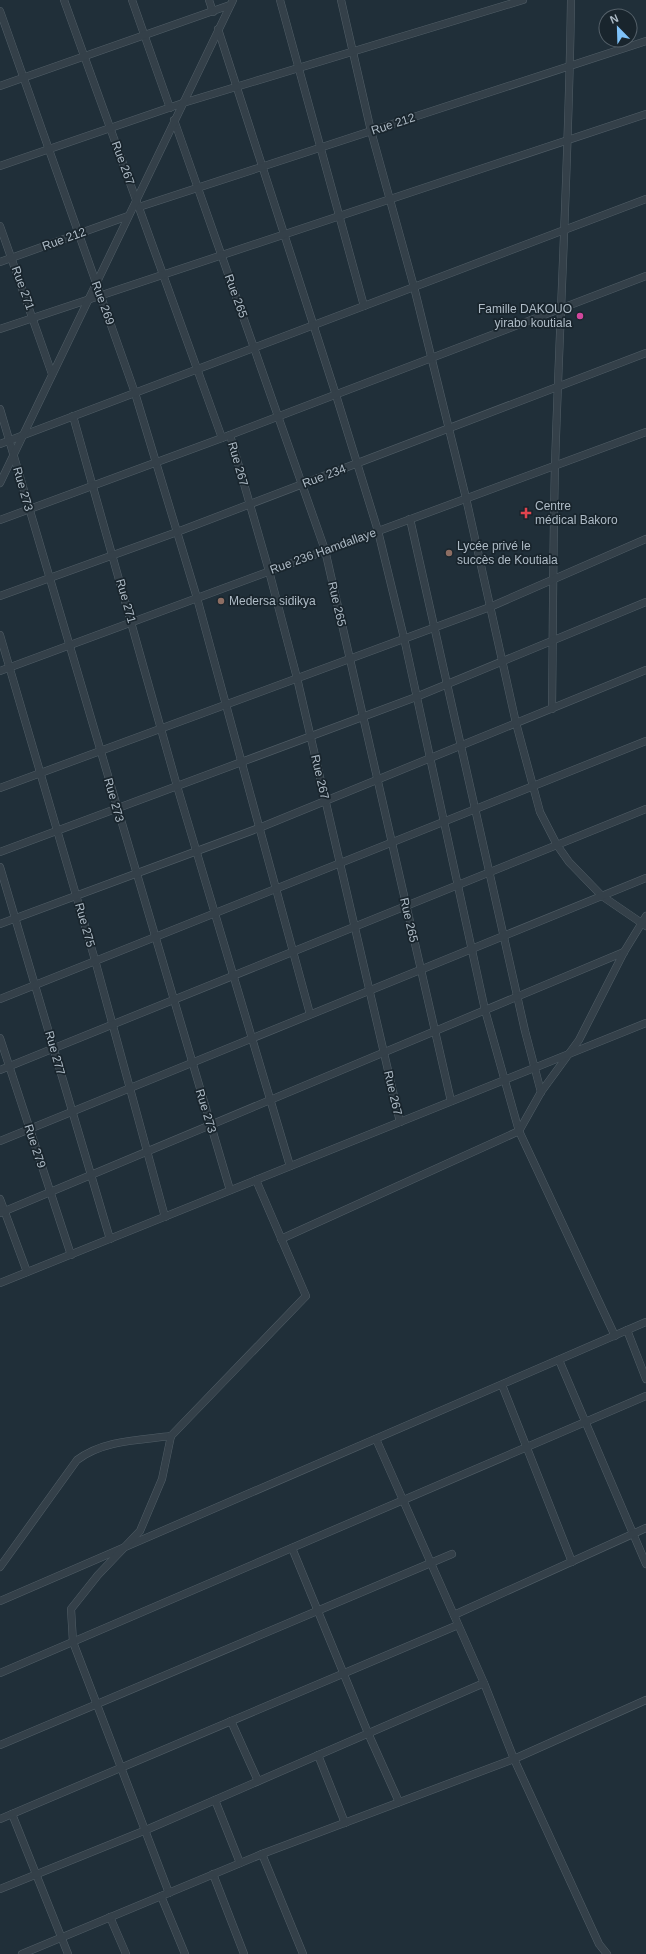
<svg xmlns="http://www.w3.org/2000/svg" width="646" height="1954" viewBox="0 0 646 1954" font-family="Helvetica,sans-serif">
	<rect width="100%" height="100%" fill="#202f39"/>
	<g fill="none" stroke-linecap="round" stroke-linejoin="round">
		<g stroke="#515e67" stroke-width="8">
			<g id="minor">
				<polyline points="64,0 222,438"/>
				<polyline points="132,0 170,108"/>
				<polyline points="209,0 213,12"/>
				<polyline points="280,0 364,306"/>
				<polyline points="341,0 371,131 414,287 466,498 516,723 540,812 557,845 569,862 602,896 646,926"/>
				<polyline points="0,11 135,393 197,598 310,1014"/>
				<polyline points="218,29 336,395 378,531 404,638 485,1010 519,1131 615,1336"/>
				<polyline points="0,86 230,5"/>
				<polyline points="174,120 325,550 451,1101"/>
				<polyline points="0,166 183,103 523,0"/>
				<polyline points="139,207 646,41"/>
				<polyline points="0,226 52,374"/>
				<polyline points="0,262 128,216"/>
				<polyline points="0,329 646,114"/>
				<polyline points="0,409 230,1190"/>
				<polyline points="73,416 177,786 290,1166"/>
				<polyline points="230,435 269,571 297,678 400,1122"/>
				<polyline points="0,444 646,199"/>
				<polyline points="0,483 233,0"/>
				<polyline points="410,519 525,1031 541,1092"/>
				<polyline points="0,520 222,438 646,276"/>
				<polyline points="0,596 177,532 646,353"/>
				<polyline points="0,635 95,960 165,1217"/>
				<polyline points="0,671 646,432"/>
				<path d="M 552,709 C 553,628 553,547 555,466 C 560,311 569,156 571,0"/>
				<polyline points="0,788 490,607 646,539"/>
				<polyline points="0,852 416,697 646,602"/>
				<polyline points="0,867 110,1239"/>
				<polyline points="0,924 259,828 646,670"/>
				<polyline points="0,999 646,741"/>
				<polyline points="0,1038 71,1255"/>
				<polyline points="0,1070 646,809"/>
				<polyline points="0,1141 646,878"/>
				<polyline points="0,1199 27,1272"/>
				<polyline points="0,1213 624,952"/>
				<polyline points="281,1239 519,1131 541,1092 579,1040 624,952 646,916"/>
				<polyline points="0,1283 646,1023"/>
				<polyline points="627,1330 646,1379"/>
				<polyline points="559,1360 646,1564"/>
				<polyline points="502,1385 572,1562"/>
				<polyline points="376,1439 484,1683 514,1759 599,1944 607,1954"/>
				<polyline points="292,1548 368,1733 399,1802"/>
				<path d="M 0,1567 L 77,1460 C 103,1440 140,1440 171,1436"/>
				<polyline points="0,1601 646,1322"/>
				<polyline points="454,1615 646,1528"/>
				<polyline points="0,1673 646,1396"/>
				<polyline points="231,1721 258,1781"/>
				<polyline points="0,1745 452,1554"/>
				<polyline points="318,1755 345,1823"/>
				<polyline points="215,1800 240,1863"/>
				<polyline points="12,1814 68,1954"/>
				<polyline points="0,1819 458,1625"/>
				<polyline points="262,1854 303,1954"/>
				<polyline points="213,1874 244,1954"/>
				<polyline points="0,1889 146,1830 484,1683"/>
				<polyline points="169,1893 73,1642 71,1609 98,1575 140,1531 162,1479 171,1436 306,1296 256,1180"/>
				<polyline points="161,1896 185,1954"/>
				<polyline points="110,1917 126,1954"/>
				<polyline points="22,1954 262,1854 514,1759 646,1700"/>
			</g>
		</g>
		<use href="#minor" stroke="#344049" stroke-width="7"/>
	</g>
	<circle fill="#d1479c" stroke="#19252d" stroke-width="1.5" cx="580" cy="316" r="4"/>
	<path fill="#e0444e" stroke="#19252d" stroke-width="1.5" d="M524 507h4v4h4v4h-4v4h-4v-4h-4v-4h4z"/>
	<g fill="#8d6e63" stroke="#19252d" stroke-width="1.5">
		<circle cx="449" cy="553" r="4"/>
		<circle cx="221" cy="601" r="4"/>
	</g>
	<g text-anchor="middle" stroke-width="3.5" stroke-linejoin="round" paint-order="stroke">
		<g font-size="12" fill="#aebbc6" stroke="#19252d">
			<text transform="translate(393 124) rotate(-18)" y="4">Rue 212</text>
			<text transform="translate(123 163) rotate(70)" y="4">Rue 267</text>
			<text transform="translate(64 239) rotate(-20)" y="4">Rue 212</text>
			<text transform="translate(23 288) rotate(70)" y="4">Rue 271</text>
			<text transform="translate(236 296) rotate(70)" y="4">Rue 265</text>
			<text transform="translate(103 303) rotate(70)" y="4">Rue 269</text>
			<text transform="translate(238 464) rotate(74)" y="4">Rue 267</text>
			<text transform="translate(324 476) rotate(-21)" y="4">Rue 234</text>
			<text transform="translate(23 489) rotate(74)" y="4">Rue 273</text>
			<text transform="translate(323 551) rotate(-20)" y="4">Rue 236 Hamdallaye</text>
			<text transform="translate(126 601) rotate(74)" y="4">Rue 271</text>
			<text transform="translate(337 604) rotate(77)" y="4">Rue 265</text>
			<text transform="translate(320 777) rotate(77)" y="4">Rue 267</text>
			<text transform="translate(114 800) rotate(74)" y="4">Rue 273</text>
			<text transform="translate(409 920) rotate(77)" y="4">Rue 265</text>
			<text transform="translate(85 925) rotate(74)" y="4">Rue 275</text>
			<text transform="translate(55 1053) rotate(74)" y="4">Rue 277</text>
			<text transform="translate(393 1093) rotate(77)" y="4">Rue 267</text>
			<text transform="translate(206 1111) rotate(73)" y="4">Rue 273</text>
			<text transform="translate(35 1146) rotate(72)" y="4">Rue 279</text>
		</g>
		<g font-size="12" fill="#aebbc6" stroke="#19252d" text-anchor="start">
			<text x="572" y="313" text-anchor="end">Famille DAKOUO<tspan x="572" dy="14">yirabo koutiala</tspan></text>
			<text x="535" y="510">Centre<tspan x="535" dy="14">médical Bakoro</tspan></text>
			<text x="457" y="550">Lycée privé le<tspan x="457" dy="14">succès de Koutiala</tspan></text>
			<text x="229" y="605">Medersa sidikya</text>
		</g>
	</g>
	<g transform="translate(618 28) rotate(337)"><circle r="19" fill="#19252d" stroke="#55616a"/>
	<path d="M0-3L7 15L0 10L-7 15Z" fill="#7fc2f9"/>
	<text y="-6" font-size="11" font-weight="bold" text-anchor="middle" fill="#aebbc6">N</text>
	</g>
</svg>
